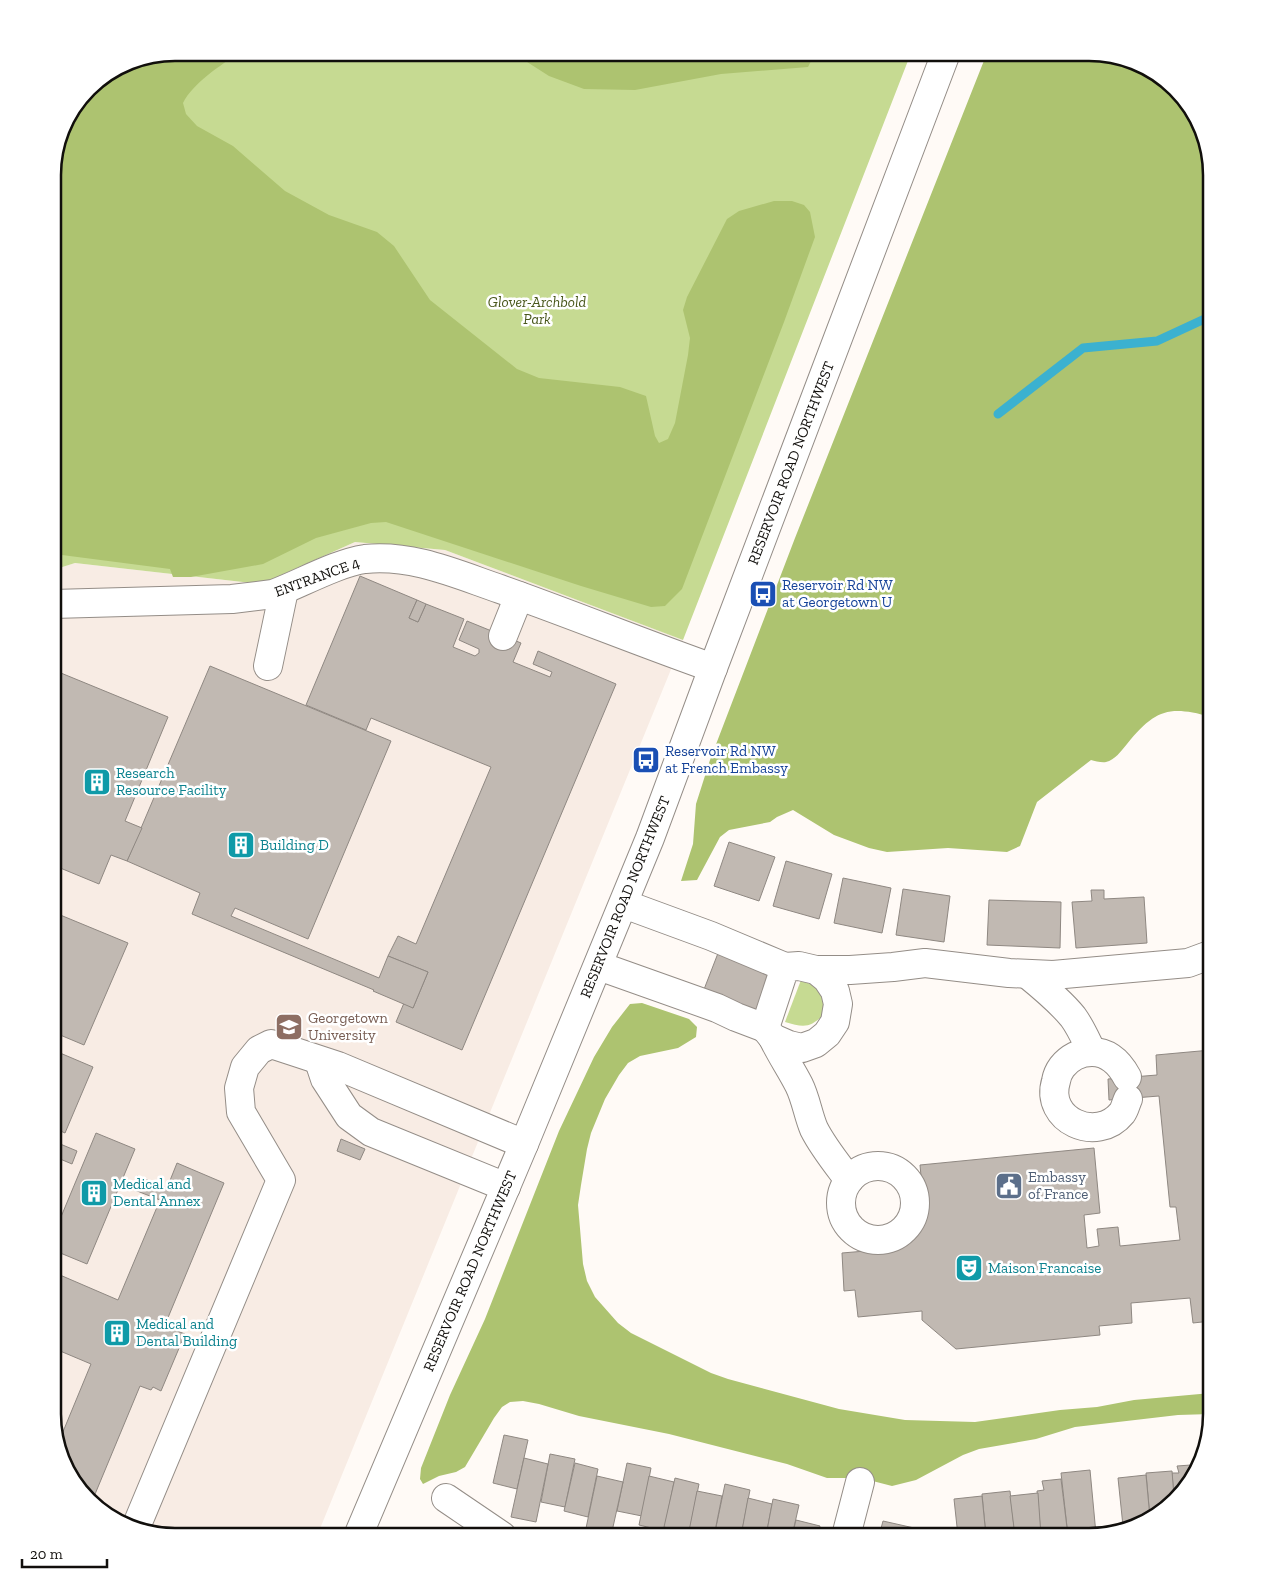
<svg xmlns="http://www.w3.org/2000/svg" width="1264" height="1589" viewBox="0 0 1264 1589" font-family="'Zilla Slab',serif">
	<rect width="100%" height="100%" fill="#fffaf6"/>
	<polygon fill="#f8ece4" points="355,542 445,550 683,640 317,1536 175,1536 121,1524 73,1482 53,1414 53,570 75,563 261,584"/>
	<g fill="#c6da92">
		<polygon points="175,53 911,53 683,640 445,550 355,542 261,584 75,563 53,570 53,167 65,121 94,83 129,62"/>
		<path d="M 801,980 L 822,989 L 826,1012 C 811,1028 805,1028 785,1022 Z"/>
	</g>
	<g fill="#adc370">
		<path d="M 175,53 L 239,53 C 221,65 193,83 183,103 L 186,114 L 197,126 L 233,146 L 285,191 L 329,215 L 377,232 L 394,246 L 430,300 L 517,369 L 539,378 L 620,387 L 646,396 L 655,436 L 659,443 L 668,439 L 675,423 L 688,355 L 690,338 L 683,310 L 687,297 L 727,219 L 739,211 L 774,201 L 792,201 L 804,205 L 810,212 L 815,237 L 784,322 L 682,589 L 665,606 L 651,607 L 581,586 L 386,522 L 371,523 L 316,538 L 263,564 L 191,577 L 173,577 L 170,569 L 62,555 L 59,571 L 53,571 L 53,167 L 65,121 L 94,83 L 129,62 Z"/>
		<polygon points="513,53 815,53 808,67 721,74 635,90 584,89 549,76"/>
		<path d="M 987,53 L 1096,53 L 1150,69 L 1191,107 L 1211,175 L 1211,717 C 1168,705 1155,710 1127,744 C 1121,751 1115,760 1106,762 C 1102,763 1095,761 1091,760 L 1037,802 L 1020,846 L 1007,852 L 948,848 L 887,852 L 869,848 L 834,835 L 793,810 L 777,817 L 770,822 L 729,830 L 720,837 L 697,880 L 681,881 L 693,844 L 696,804 L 710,760 L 795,538 Z"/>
		<polygon points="642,1003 689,1019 697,1027 696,1037 678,1048 640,1056 628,1063 619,1075 605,1099 591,1133 587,1149 581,1185 578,1205 583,1264 587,1281 595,1297 618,1323 631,1333 711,1373 728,1379 839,1409 905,1420 975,1422 1060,1410 1097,1407 1134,1400 1211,1393 1211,1414 1178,1415 1075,1427 1036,1439 979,1449 963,1455 916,1480 892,1486 861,1478 827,1478 787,1464 669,1434 579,1416 539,1404 523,1401 510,1402 502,1407 494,1418 465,1467 456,1472 439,1476 423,1484 420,1479 421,1468 450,1395 485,1319 559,1131 594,1057 612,1027 630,1004"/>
	</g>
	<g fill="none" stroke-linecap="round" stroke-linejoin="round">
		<polyline stroke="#3bb1d0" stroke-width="9" points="998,414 1083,348 1157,341 1211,316"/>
	</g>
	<g fill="#c1b9b2" stroke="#8f8882">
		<polygon points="360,576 417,600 409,618 418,622 426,604 464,619 453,647 475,656 479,653 479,649 459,640 467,621 521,643 513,662 550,677 552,672 533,664 538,651 616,684 462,1050 396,1022 404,1003 413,1008 428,972 388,956 398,936 416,944 491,767 371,718 366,730 306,705"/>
		<polygon points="417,600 426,604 418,622 409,618"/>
		<polygon points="210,666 391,741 308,939 235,908 231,916 379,978 388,956 428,972 413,1008 373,991 374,990 192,914 200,893 127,861"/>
		<polygon points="56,671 168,717 125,821 142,828 127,861 111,855 99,884 53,865 53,743 61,723 53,720 53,679"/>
		<polygon points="729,842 775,857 759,901 714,886"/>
		<polygon points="786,861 832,874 819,919 773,906"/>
		<polygon points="843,878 891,888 882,933 834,923"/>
		<polygon points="903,889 950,896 944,942 896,935"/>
		<polygon points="1091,890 1104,890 1104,899 1144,897 1147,943 1076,948 1072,902 1092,901"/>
		<polygon points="989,900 1061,902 1060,948 987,945"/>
		<polygon points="53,912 128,943 84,1045 53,1032"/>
		<polygon points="720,948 775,969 758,1013 703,992"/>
		<polygon points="53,1050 93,1067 65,1133 54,1128 59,1115 53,1112"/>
		<polygon points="1211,1050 1211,1321 1193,1323 1190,1298 1131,1303 1132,1323 1099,1326 1100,1335 956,1349 922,1320 922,1311 858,1317 855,1290 844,1291 842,1253 901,1248 925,1220 920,1165 1094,1148 1100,1213 1084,1215 1087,1248 1099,1246 1097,1229 1118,1227 1120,1246 1180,1240 1176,1207 1170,1207 1159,1096 1109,1100 1108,1079 1157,1075 1156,1055"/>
		<polygon points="53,1112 59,1115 53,1131"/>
		<polygon points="96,1133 135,1149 87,1264 53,1250 53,1236"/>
		<polygon points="341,1139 365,1149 360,1160 337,1151"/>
		<polygon points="53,1141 77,1151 72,1164 53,1156"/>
		<polygon points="177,1163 224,1183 167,1320 179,1325 177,1331 185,1334 161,1391 153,1387 151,1390 140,1386 93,1499 73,1482 60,1439 91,1364 53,1348 53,1272 118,1300 160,1200 132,1189 137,1176 167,1188"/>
		<polygon points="504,1435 528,1440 517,1489 493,1483"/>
		<polygon points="550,1454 575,1459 565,1507 541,1502"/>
		<polygon points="524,1458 548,1464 536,1522 511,1517"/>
		<polygon points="575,1463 598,1469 588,1517 564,1511"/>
		<polygon points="627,1463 651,1468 642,1516 617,1511"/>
		<polygon points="1191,1465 1193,1472 1196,1471 1195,1475 1174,1497 1172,1473 1179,1473 1177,1466"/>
		<polygon points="1090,1470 1096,1534 1068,1536 1061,1473"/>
		<polygon points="1172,1471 1174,1497 1157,1516 1150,1518 1146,1473"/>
		<polygon points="1146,1475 1150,1518 1123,1526 1118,1478"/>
		<polygon points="597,1476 623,1482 611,1536 603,1536 585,1533"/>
		<polygon points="649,1476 674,1482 664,1531 639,1525"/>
		<polygon points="675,1478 699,1484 689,1533 664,1527"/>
		<polygon points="1061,1479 1068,1536 1041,1536 1037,1491 1044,1490 1042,1481"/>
		<polygon points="725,1484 750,1490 741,1536 733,1536 715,1532"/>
		<polygon points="697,1491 722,1496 714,1536 688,1536"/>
		<polygon points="1010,1491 1015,1536 986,1536 982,1494"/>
		<polygon points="1038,1493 1041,1536 1015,1536 1010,1496"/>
		<polygon points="982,1496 986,1536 958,1536 954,1499"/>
		<polygon points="748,1498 772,1504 766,1536 741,1536"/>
		<polygon points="773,1499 799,1505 792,1536 766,1536"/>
		<polygon points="796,1520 820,1526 818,1536 792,1536"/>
		<polygon points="883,1521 932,1532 931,1536 879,1536"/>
	</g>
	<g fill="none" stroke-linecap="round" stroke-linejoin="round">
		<g stroke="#948d87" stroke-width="30">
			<g id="minor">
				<path d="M 53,604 L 232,599 L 273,594 C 300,584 337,563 365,559 C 412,554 456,574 500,589 C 571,614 642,643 713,668"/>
				<polyline points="503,636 519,596"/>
				<polyline points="268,666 284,590"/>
				<polyline points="624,904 711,936 785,967"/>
				<polyline points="599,966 717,1008 736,1017 765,1028"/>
				<polygon points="799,966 816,970 827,979 835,991 838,1004 835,1022 827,1034 816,1043 802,1048 789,1045 773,1038 765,1028 785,967"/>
				<polyline points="816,970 850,970 893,967 925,963 1009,973 1053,975 1188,963 1207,956"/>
				<path d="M 1027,974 C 1043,987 1060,1001 1073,1017 C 1081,1028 1086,1040 1092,1052"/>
				<path d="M 773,1038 C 781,1055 791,1069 799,1085 C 806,1099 808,1115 814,1129 C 823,1147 837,1164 849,1180"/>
				<polyline points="319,1061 325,1079 349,1116 371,1132 506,1187"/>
				<path d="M 1127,1077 C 1120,1064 1109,1052 1092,1052 C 1080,1052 1069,1058 1062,1067 C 1059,1071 1057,1075 1056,1081 C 1044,1120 1097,1144 1122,1113 C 1125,1109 1126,1103 1128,1099"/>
				<circle cx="878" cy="1203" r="37"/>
				<polyline points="446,1498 502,1536"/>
				<polyline points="136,1527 281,1180 241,1112 239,1088 245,1067 259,1050 271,1044 338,1066 524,1144"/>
				<polyline points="846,1536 860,1482"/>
			</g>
		</g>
		<g stroke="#948d87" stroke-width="30">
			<polyline id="major" points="358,1536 524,1144 650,838 713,668 946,53"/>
		</g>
		<use href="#minor" stroke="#fff" stroke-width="28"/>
		<use href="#major" stroke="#fff" stroke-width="28"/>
	</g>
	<defs>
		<g id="bus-square" transform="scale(1.4375)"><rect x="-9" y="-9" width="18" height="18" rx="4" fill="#1a4fb4" stroke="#fff"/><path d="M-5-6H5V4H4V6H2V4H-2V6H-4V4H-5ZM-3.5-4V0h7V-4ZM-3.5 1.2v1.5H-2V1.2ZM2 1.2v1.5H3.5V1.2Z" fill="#fff"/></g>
		<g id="building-square" transform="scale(1.4375)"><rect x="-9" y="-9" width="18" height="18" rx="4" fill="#0f9aa8" stroke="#fff"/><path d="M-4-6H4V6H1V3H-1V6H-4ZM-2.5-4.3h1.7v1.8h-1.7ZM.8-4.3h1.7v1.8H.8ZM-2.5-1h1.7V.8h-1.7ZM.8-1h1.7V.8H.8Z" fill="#fff"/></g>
		<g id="university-square" transform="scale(1.4375)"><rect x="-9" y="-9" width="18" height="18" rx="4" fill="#8d6e63" stroke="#fff"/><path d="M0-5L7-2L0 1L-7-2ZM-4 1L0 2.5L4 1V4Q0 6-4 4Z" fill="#fff"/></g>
		<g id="civic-square" transform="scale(1.4375)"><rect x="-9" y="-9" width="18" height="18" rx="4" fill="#5c6f8a" stroke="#fff"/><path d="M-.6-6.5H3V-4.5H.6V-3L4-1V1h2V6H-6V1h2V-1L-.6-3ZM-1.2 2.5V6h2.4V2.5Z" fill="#fff"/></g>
		<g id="theatre-square" transform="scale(1.4375)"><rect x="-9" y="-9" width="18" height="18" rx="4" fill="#0f9aa8" stroke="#fff"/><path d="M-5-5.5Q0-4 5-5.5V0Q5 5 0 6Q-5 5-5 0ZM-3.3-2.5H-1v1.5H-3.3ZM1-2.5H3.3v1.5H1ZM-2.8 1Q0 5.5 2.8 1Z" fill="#fff"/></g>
	</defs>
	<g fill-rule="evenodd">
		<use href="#bus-square" x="763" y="594"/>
		<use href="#bus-square" x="646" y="760"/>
		<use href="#building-square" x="97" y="782"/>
		<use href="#building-square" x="241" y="845"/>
		<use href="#university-square" x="289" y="1027"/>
		<use href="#civic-square" x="1009" y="1186"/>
		<use href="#building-square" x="94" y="1193"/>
		<use href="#theatre-square" x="969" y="1268"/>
		<use href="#building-square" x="117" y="1333"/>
	</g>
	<g text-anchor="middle" stroke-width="5" stroke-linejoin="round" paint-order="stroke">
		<g font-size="15" font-style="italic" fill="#48561a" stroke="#fff">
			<text x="537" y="307">Glover-Archbold<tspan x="537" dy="17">Park</tspan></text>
		</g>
		<g font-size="15" fill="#110f0c" stroke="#fff">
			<text transform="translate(791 463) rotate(-69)" y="5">RESERVOIR ROAD NORTHWEST</text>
			<text transform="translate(317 577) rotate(-20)" y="5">ENTRANCE 4</text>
			<text transform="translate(625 897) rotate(-68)" y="5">RESERVOIR ROAD NORTHWEST</text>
			<text transform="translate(470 1271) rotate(-67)" y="5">RESERVOIR ROAD NORTHWEST</text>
		</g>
		<g font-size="15" fill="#164399" stroke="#fff" text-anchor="start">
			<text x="782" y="590">Reservoir Rd NW<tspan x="782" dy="17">at Georgetown U</tspan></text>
			<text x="665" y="756">Reservoir Rd NW<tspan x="665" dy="17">at French Embassy</tspan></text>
		</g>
		<g font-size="15" fill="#0d838f" stroke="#fff" text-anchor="start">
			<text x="116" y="778">Research<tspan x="116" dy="17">Resource Facility</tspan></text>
			<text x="260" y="850">Building D</text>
			<text x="113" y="1189">Medical and<tspan x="113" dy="17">Dental Annex</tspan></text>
			<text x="988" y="1273">Maison Francaise</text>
			<text x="136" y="1329">Medical and<tspan x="136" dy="17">Dental Building</tspan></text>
		</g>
		<g font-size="15" fill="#785e54" stroke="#fff" text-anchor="start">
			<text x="308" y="1023">Georgetown<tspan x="308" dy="17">University</tspan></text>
		</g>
		<g font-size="15" fill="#4e5e75" stroke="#fff" text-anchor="start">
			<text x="1028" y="1182">Embassy<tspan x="1028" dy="17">of France</tspan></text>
		</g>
	</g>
	<path d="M0 0H1264V1589H0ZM175 61H1089A114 114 0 0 1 1203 175V1414A114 114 0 0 1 1089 1528H175A114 114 0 0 1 61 1414V175A114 114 0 0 1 175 61Z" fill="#fff" fill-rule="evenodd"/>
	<path fill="none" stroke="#110f0c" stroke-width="2.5" d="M175 61H1089A114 114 0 0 1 1203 175V1414A114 114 0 0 1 1089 1528H175A114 114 0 0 1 61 1414V175A114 114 0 0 1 175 61Z"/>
	<path d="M22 1559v8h85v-8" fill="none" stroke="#110f0c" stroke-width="2.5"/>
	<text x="30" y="1559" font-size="15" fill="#110f0c" stroke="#ffffff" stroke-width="4" paint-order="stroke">20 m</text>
</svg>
